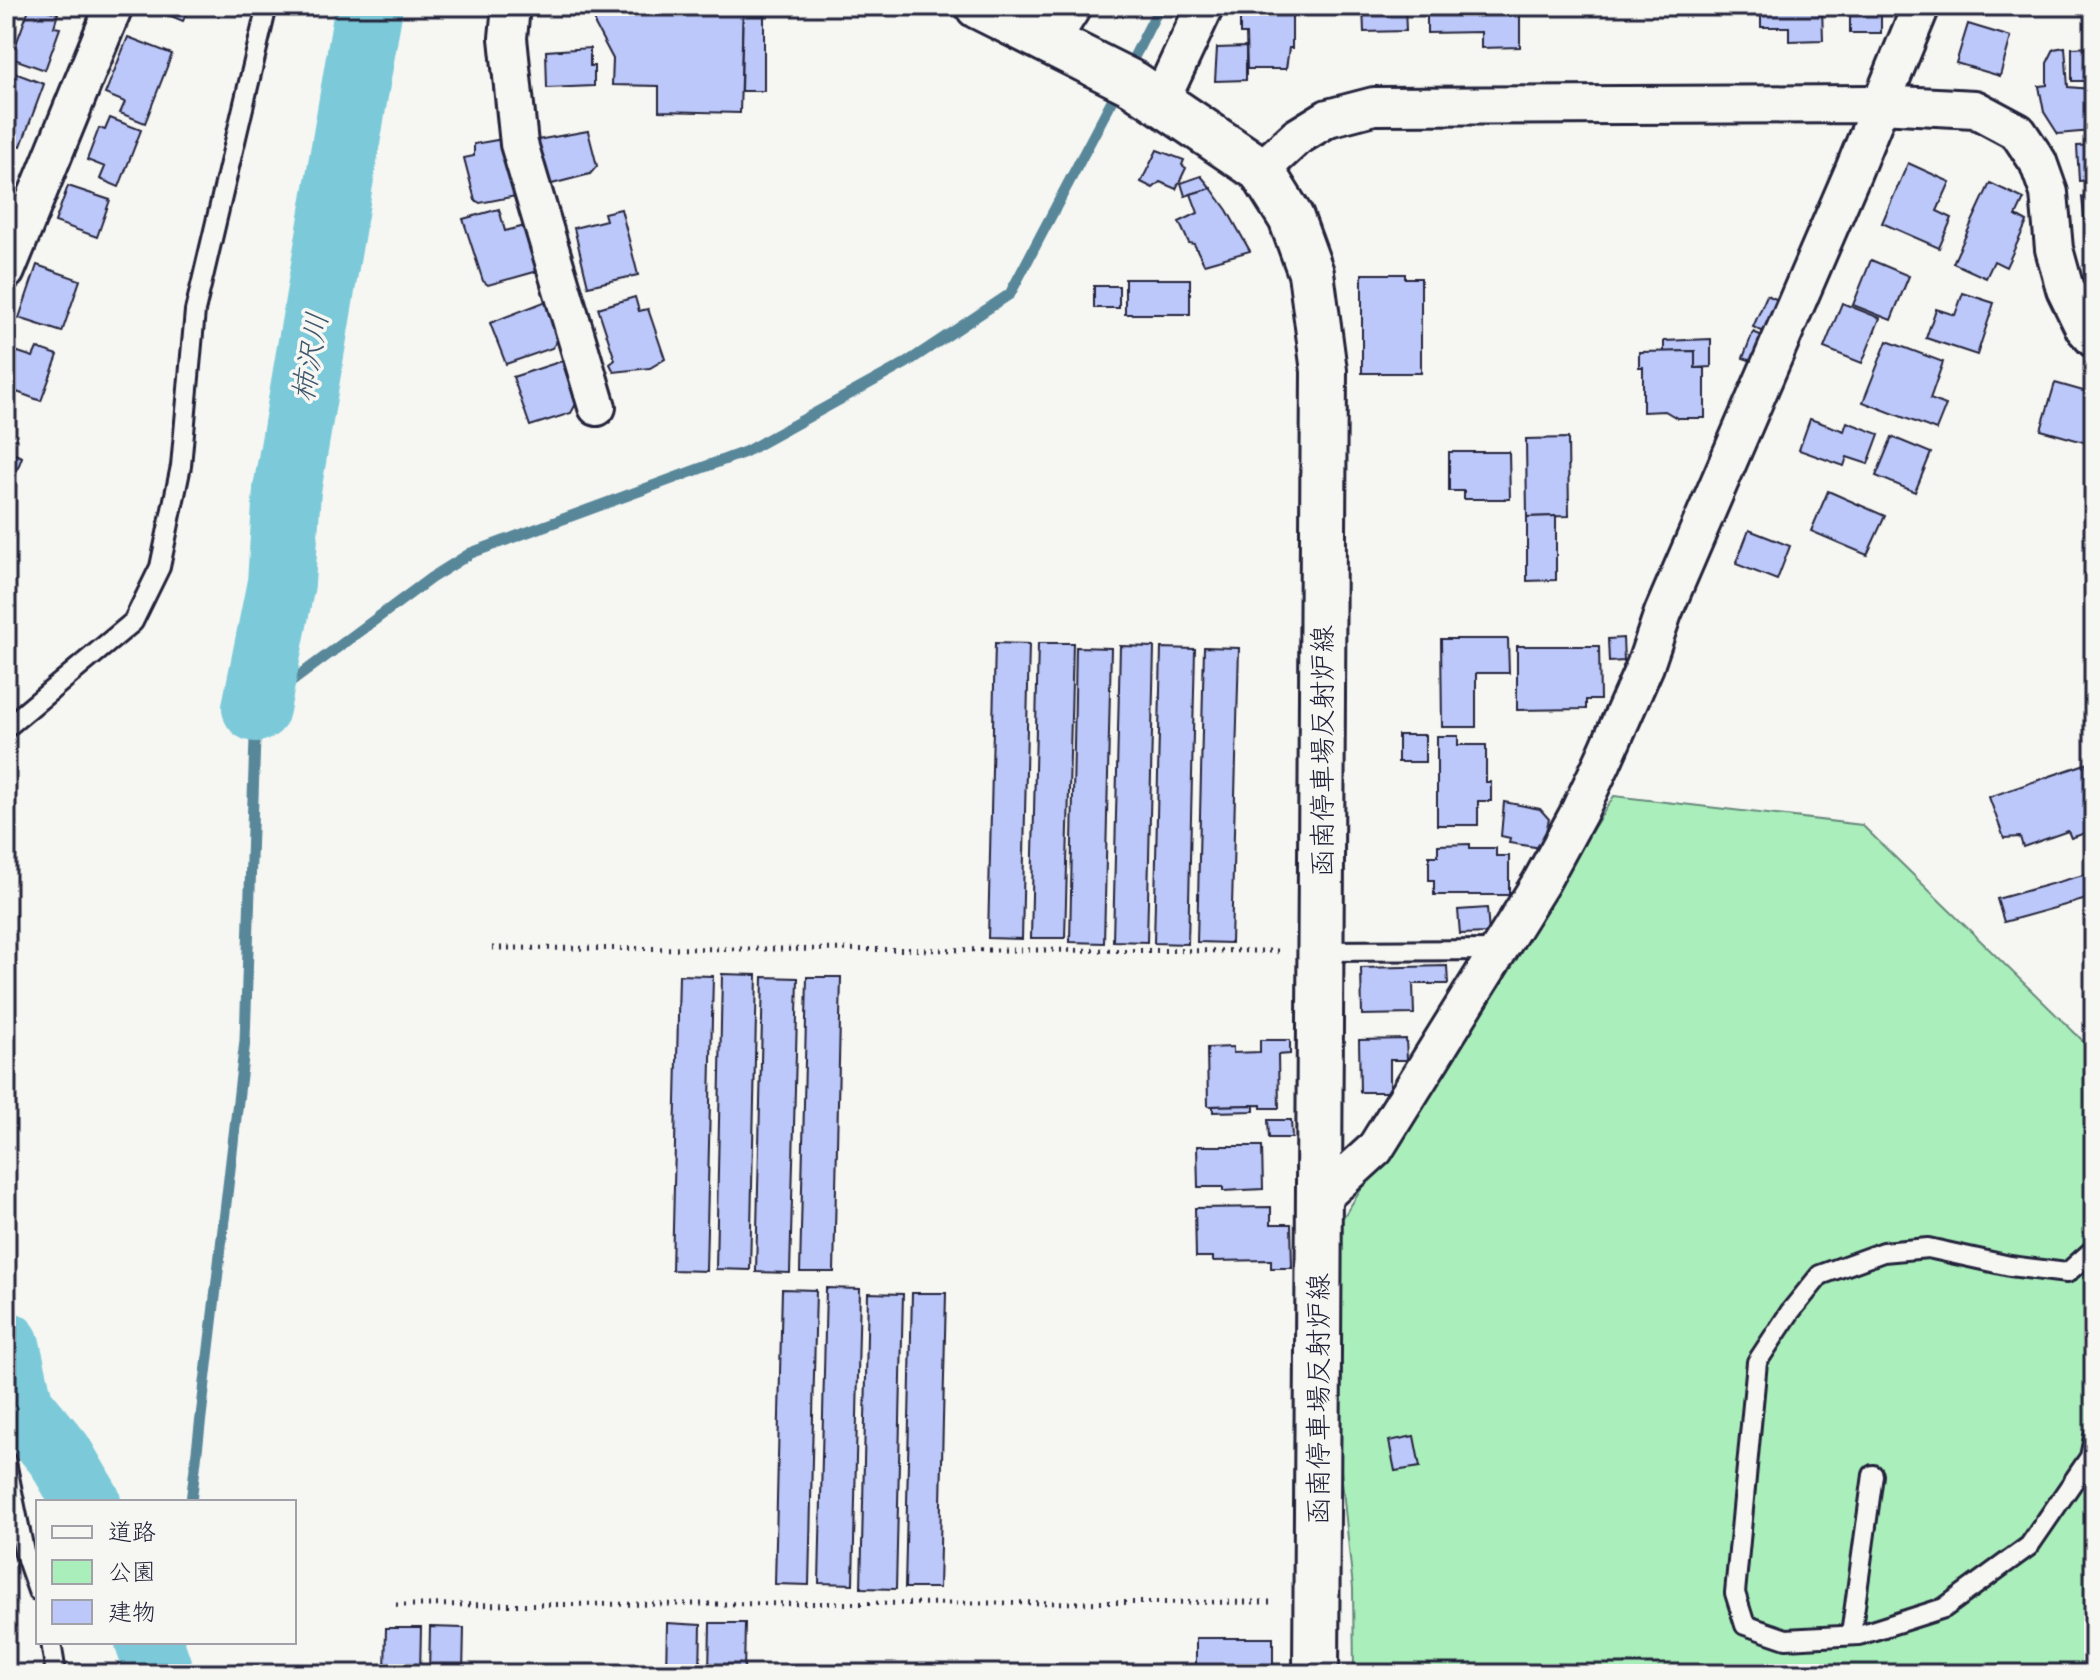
<svg xmlns="http://www.w3.org/2000/svg" width="2100" height="1680" viewBox="0 0 2100 1680" font-family="'Indie Flower','Klee One',sans-serif">
	<rect width="100%" height="100%" fill="#f6f6f2"/>
	<filter id="ink" filterUnits="userSpaceOnUse"><feTurbulence type="fractalNoise" baseFrequency=".0125" numOctaves="2"/><feDisplacementMap in="SourceGraphic" scale="16" xChannelSelector="R" yChannelSelector="G"/><feConvolveMatrix kernelMatrix="1 2 1 2 8 2 1 2 1" color-interpolation-filters="sRGB"/></filter>
	<g filter="url(#ink)">
		<polygon fill="#aaefbb" stroke="#66887b" stroke-width="2" points="1614,796 1862,825 2081,1039 2094,1059 2094,1674 1354,1674 1353,1588 1319,1255"/>
		<g fill="none" stroke-linecap="round" stroke-linejoin="round">
			<g stroke="#58879a" stroke-width="11">
				<polyline points="1128,69 1160,6"/>
				<polyline points="191,1502 245,1041 256,708 431,578 471,553 745,452 906,363 1010,294 1120,85"/>
				<polyline points="171,1674 175,1642"/>
			</g>
			<g stroke="#7ccad9" stroke-width="68">
				<polyline points="256,708 281,583 287,490 369,6"/>
				<polyline points="6,1345 20,1407 59,1454 87,1502"/>
				<polyline points="149,1642 160,1674"/>
			</g>
		</g>
		<g fill="#bcc8f9" stroke="#22223b" stroke-width="2">
			<polygon points="30,6 58,13 54,27 60,28 45,70 11,58"/>
			<polygon points="147,6 190,6 183,21"/>
			<polygon points="549,6 579,6 577,13"/>
			<polygon points="595,6 743,6 740,113 659,111 659,86 612,85 613,59 595,25"/>
			<polygon points="743,6 764,6 764,91 741,91"/>
			<polygon points="1240,6 1285,6 1285,13 1292,13 1292,48 1289,48 1286,69 1247,69 1246,34 1240,34"/>
			<polygon points="1363,6 1405,6 1406,31 1364,32"/>
			<polygon points="1427,6 1520,6 1520,47 1481,48 1481,32 1427,33"/>
			<polygon points="1761,6 1822,6 1823,40 1789,41 1789,27 1761,27"/>
			<rect x="1850" y="12" width="31" height="21"/>
			<polygon points="1968,24 2011,37 2000,76 1956,63"/>
			<polygon points="128,37 172,54 145,123 120,113 125,102 105,94"/>
			<polygon points="1246,47 1246,80 1215,81 1217,48"/>
			<polygon points="2065,47 2068,87 2091,89 2091,131 2058,134 2044,112 2039,86 2047,85 2047,63 2054,49"/>
			<polygon points="2094,47 2094,81 2072,81 2072,48"/>
			<polygon points="590,48 590,66 594,66 594,86 547,88 546,51"/>
			<polygon points="7,70 44,84 21,146 6,141"/>
			<polygon points="110,118 141,130 119,187 100,179 105,167 87,160 99,128 105,130"/>
			<polygon points="588,131 597,166 590,174 548,185 537,140"/>
			<polygon points="503,139 516,196 480,203 475,200 464,158 474,156 474,144"/>
			<polygon points="2094,145 2094,180 2079,181 2077,146"/>
			<polygon points="1157,150 1184,160 1182,165 1186,168 1176,189 1160,182 1153,188 1141,182"/>
			<polygon points="1908,163 1950,182 1937,211 1952,218 1939,248 1882,223"/>
			<polygon points="1201,176 1211,188 1185,196 1181,183"/>
			<polygon points="1990,183 2024,199 2016,216 2027,222 2006,267 1994,261 1986,278 1953,263"/>
			<polygon points="68,186 110,200 97,237 55,222"/>
			<polygon points="1211,188 1227,210 1250,251 1204,264 1194,244 1189,243 1179,222 1198,213 1191,194"/>
			<polygon points="2094,196 2094,224 2085,225 2082,197"/>
			<polygon points="499,209 505,231 529,225 538,271 488,285 483,281 463,219"/>
			<polygon points="621,209 638,275 588,286 574,228 606,220 604,213"/>
			<polygon points="1871,260 1909,276 1891,320 1853,305"/>
			<polygon points="37,265 80,280 62,332 19,318"/>
			<polygon points="1362,274 1405,274 1405,278 1421,278 1421,373 1362,373"/>
			<rect x="1125" y="279" width="65" height="35"/>
			<rect x="1094" y="286" width="25" height="22"/>
			<polygon points="1963,293 1994,303 1977,355 1926,338 1936,309 1955,315"/>
			<polygon points="1767,295 1778,300 1764,332 1753,327"/>
			<polygon points="635,297 639,311 648,309 665,359 650,368 614,372 610,364 615,360 598,308"/>
			<polygon points="549,300 562,335 552,348 506,364 490,323"/>
			<polygon points="1842,303 1880,318 1862,363 1824,348"/>
			<polygon points="1753,332 1765,337 1755,362 1743,358"/>
			<polygon points="1711,339 1711,367 1695,368 1695,351 1664,352 1664,341"/>
			<polygon points="1887,341 1943,362 1930,399 1946,405 1936,430 1863,402"/>
			<polygon points="6,348 33,357 37,348 58,355 41,401 6,388"/>
			<polygon points="1695,351 1695,368 1705,368 1705,418 1677,418 1665,411 1643,412 1643,367 1639,367 1639,352"/>
			<polygon points="562,361 576,404 571,413 530,426 513,377"/>
			<polygon points="2055,383 2094,394 2094,445 2041,430"/>
			<polygon points="1810,419 1844,431 1847,422 1879,434 1868,464 1847,457 1844,466 1799,450"/>
			<polygon points="1892,437 1931,453 1915,492 1876,476"/>
			<polygon points="1568,438 1569,516 1527,517 1526,439"/>
			<polygon points="6,450 22,457 6,499"/>
			<polygon points="1449,452 1509,452 1510,499 1464,499 1464,491 1449,491"/>
			<polygon points="1828,491 1885,516 1867,555 1811,531"/>
			<polygon points="1556,516 1556,580 1527,581 1527,517"/>
			<polygon points="1749,530 1790,546 1777,580 1736,564"/>
			<polygon points="1623,638 1624,661 1609,662 1608,639"/>
			<polygon points="1441,639 1508,639 1509,673 1476,673 1476,727 1442,727"/>
			<polygon points="995,643 1029,644 1022,939 988,938"/>
			<polygon points="1038,643 1073,643 1065,938 1031,938"/>
			<polygon points="1120,646 1154,647 1147,942 1113,941"/>
			<polygon points="1517,646 1599,646 1600,700 1586,700 1586,709 1517,710"/>
			<polygon points="1076,647 1111,648 1104,943 1070,942"/>
			<polygon points="1204,647 1239,648 1231,943 1197,942"/>
			<polygon points="1161,648 1195,649 1188,944 1154,943"/>
			<rect x="1398" y="735" width="27" height="27"/>
			<polygon points="1437,736 1458,736 1458,745 1486,745 1486,782 1491,782 1491,801 1478,801 1478,825 1437,825"/>
			<polygon points="2094,761 2094,830 2071,838 2068,831 2023,847 2020,837 2004,838 1989,797"/>
			<polygon points="1504,802 1540,809 1549,819 1542,848 1509,843 1510,838 1501,836"/>
			<polygon points="1470,844 1470,848 1496,848 1496,856 1509,856 1509,895 1434,895 1434,880 1429,880 1429,856 1438,856 1438,845"/>
			<polygon points="2094,872 2094,897 2004,922 1997,899"/>
			<polygon points="1487,908 1489,933 1460,934 1458,910"/>
			<polygon points="1447,966 1448,984 1413,984 1414,1014 1362,1015 1361,968"/>
			<polygon points="722,974 757,975 750,1270 716,1269"/>
			<polygon points="679,975 713,976 706,1271 672,1270"/>
			<polygon points="763,977 798,978 790,1273 756,1272"/>
			<polygon points="807,977 841,977 834,1272 800,1272"/>
			<polygon points="1406,1039 1407,1060 1390,1060 1390,1092 1360,1092 1359,1040"/>
			<polygon points="1260,1040 1290,1040 1290,1054 1278,1055 1279,1108 1261,1108 1261,1105 1208,1106 1207,1048 1233,1047 1233,1053 1260,1052"/>
			<polygon points="1254,1105 1254,1111 1213,1112 1213,1106"/>
			<polygon points="1268,1120 1291,1120 1292,1138 1269,1138"/>
			<polygon points="1197,1146 1262,1146 1263,1189 1223,1191 1223,1187 1198,1187"/>
			<polygon points="1271,1207 1271,1224 1291,1224 1292,1268 1271,1268 1271,1260 1213,1261 1213,1257 1196,1257 1195,1208"/>
			<polygon points="826,1288 860,1289 853,1584 819,1583"/>
			<polygon points="782,1289 816,1290 809,1585 775,1584"/>
			<polygon points="868,1293 903,1294 896,1589 861,1588"/>
			<polygon points="912,1293 946,1293 939,1588 905,1588"/>
			<polygon points="1414,1436 1420,1467 1395,1471 1389,1441"/>
			<polygon points="667,1623 701,1625 700,1674 666,1674"/>
			<polygon points="710,1623 745,1623 744,1674 709,1674"/>
			<polygon points="430,1627 464,1628 463,1674 429,1674"/>
			<polygon points="386,1628 421,1628 420,1674 385,1674"/>
			<rect x="1196" y="1638" width="77" height="36"/>
		</g>
		<g fill="none" stroke-linecap="round" stroke-linejoin="round">
			<g stroke="#22223b" stroke-width="24">
				<g id="lane">
					<polyline points="6,728 133,622 160,567 181,466 195,311 267,6"/>
					<polyline points="1321,951 1499,950"/>
					<polyline points="2094,1249 2067,1273 2010,1266 1928,1248 1883,1252 1820,1275 1790,1312 1757,1362 1735,1593 1745,1625 1786,1639 1859,1635 1944,1608 2029,1546 2090,1457 2094,1437"/>
					<polyline points="6,1462 24,1551 38,1591"/>
					<polyline points="1851,1635 1873,1475"/>
					<polyline points="51,1642 56,1674"/>
				</g>
			</g>
			<g stroke="#22223b" stroke-width="42">
				<g id="street">
					<polyline points="511,6 508,38 519,144 597,407"/>
					<polyline points="1050,42 1073,6"/>
					<polyline points="1161,100 1205,6"/>
					<polyline points="1261,170 1297,137 1328,118 1374,106 1879,104 1975,109 2018,132 2038,162 2049,193 2054,249 2065,289 2084,328 2094,339"/>
					<polyline points="6,271 114,6"/>
					<polyline points="1319,1200 1375,1149 1541,882 1578,814 1603,761 1645,666 1663,613 1853,172 1921,6"/>
				</g>
			</g>
			<g stroke="#22223b" stroke-width="50">
				<polyline id="secondary" points="978,6 1134,84 1261,170 1291,218 1311,273 1324,371 1316,1674"/>
			</g>
			<g stroke="#22223b" stroke-width="5" stroke-dasharray="2 6" stroke-linecap="butt">
				<polyline points="492,948 1279,951"/>
				<polyline points="396,1605 1276,1602"/>
			</g>
			<use href="#lane" stroke="#f6f6f2" stroke-width="18"/>
			<use href="#street" stroke="#f6f6f2" stroke-width="36"/>
			<use href="#secondary" stroke="#f6f6f2" stroke-width="44"/>
		</g>
	</g>
	<g text-anchor="middle" stroke-width="7" stroke-linejoin="round" paint-order="stroke">
		<g font-size="28" fill="#22223b" stroke="#f6f6f2">
			<text transform="translate(1322 751) rotate(-90)" y="10">函南停車場反射炉線</text>
			<text transform="translate(1318 1399) rotate(-90)" y="10">函南停車場反射炉線</text>
		</g>
		<g font-size="30" font-style="italic" fill="#3d546a" stroke="#f6f6f2">
			<text transform="translate(310 357) rotate(-80)" y="10">柿沢川</text>
		</g>
	</g>
	<rect width="2100" height="1680" fill="none" stroke="#f6f6f2" stroke-width="32"/>
	<rect x="16" y="16" width="2068" height="1648" fill="none" stroke="#22223b" stroke-width="3" filter="url(#ink)"/>
	<rect x="36" y="1500" width="260" height="144" fill="#f6f6f2" stroke="#a1a1a9" stroke-width="2"/>
	<rect x="52" y="1526" width="40" height="12" fill="#f6f6f2" stroke="#a1a1a9" stroke-width="2"/>
	<text x="108" y="1540" font-size="24" fill="#22223b">道路</text>
	<rect x="52" y="1560" width="40" height="24" fill="#aaefbb" stroke="#a1a1a9" stroke-width="2"/>
	<text x="108" y="1580" font-size="24" fill="#22223b">公園</text>
	<rect x="52" y="1600" width="40" height="24" fill="#bcc8f9" stroke="#a1a1a9" stroke-width="2"/>
	<text x="108" y="1620" font-size="24" fill="#22223b">建物</text>
</svg>
